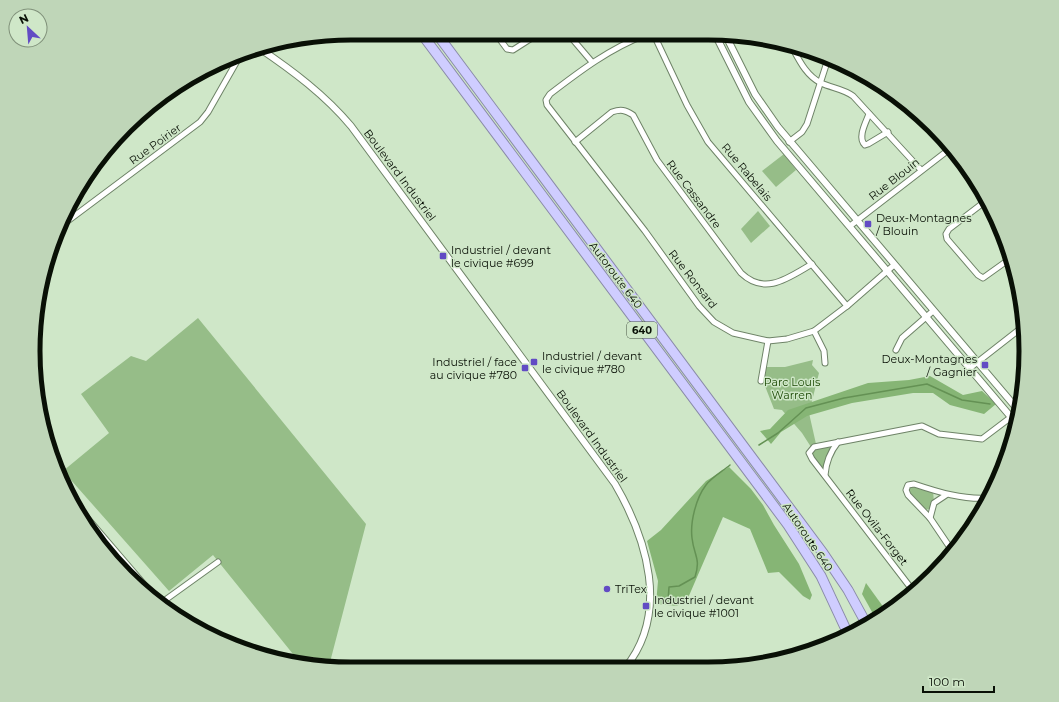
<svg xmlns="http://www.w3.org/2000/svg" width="1059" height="702" viewBox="0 0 1059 702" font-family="Montserrat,sans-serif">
	<rect width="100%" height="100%" fill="#cfe7c8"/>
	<g fill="#96bd88">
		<polygon points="784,154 796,170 776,187 762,171"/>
		<polygon points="758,211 770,226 751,243 741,229"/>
		<polygon points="198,318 366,524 329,666 309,666 301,664 213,555 169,591 63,471 109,433 81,394 131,356 146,361"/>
		<polygon points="813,360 812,365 819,373 809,413 816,444 811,447 802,433 782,410 774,409 763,381 766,367 785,367"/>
		<polygon points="829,445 831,451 826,466 821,468 809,453 814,447"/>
		<polygon points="908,485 933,490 934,503 931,509 922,510 908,495"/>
	</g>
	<g fill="#86b575">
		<polygon points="930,376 963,395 982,391 996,404 984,414 950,405 933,393 913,393 852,403 807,416 781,432 771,444 760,431 770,429 788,410 868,383 909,380"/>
		<polygon points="729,467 751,489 763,505 774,525 799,564 812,595 810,600 803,596 779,572 768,573 750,529 723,517 688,598 677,606 656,604 658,581 647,541 661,530 706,481"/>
		<polygon points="866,583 887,612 876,619 862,594"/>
	</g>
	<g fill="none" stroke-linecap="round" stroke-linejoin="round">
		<g stroke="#649154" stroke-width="1.5">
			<polyline points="759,445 778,433 806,408 844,398 927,384 962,400 990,404"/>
			<path d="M 660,600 L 668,601 L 669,587 L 679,586 L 695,577 C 701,558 694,556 692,538 C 690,522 696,498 706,485 C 712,477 723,471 730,465"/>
		</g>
		<g stroke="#6e8367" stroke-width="7">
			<g id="minor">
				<polyline points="496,34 507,49 513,50 538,34"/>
				<polyline points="569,35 592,62"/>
				<path d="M 645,35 C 609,49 580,71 550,94 L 546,100 L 547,105 L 645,231 L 699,306 L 714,322 L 733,333 L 768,341 L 787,339 L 814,331 L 847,306 L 894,265"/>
				<polyline points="654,35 687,105 708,142 847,306"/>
				<path d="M 793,49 C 800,62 807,76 821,83 C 832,88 844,89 853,96 L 921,170"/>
				<path d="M 869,114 C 866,122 857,138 865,145 L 868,144 L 888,132"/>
				<path d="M 575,142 L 612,112 C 621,109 625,110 633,115 L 657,160 L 741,273 C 765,296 788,278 812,264"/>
				<polyline points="789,142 802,132 807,124 828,59"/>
				<polyline points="987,200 949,229 946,234 947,239 978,275 983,278 1011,258"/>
				<polyline points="850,226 951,148"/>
				<polyline points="57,229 200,122 208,112 241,54"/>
				<polyline points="814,331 824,351 825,363"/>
				<polyline points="896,350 902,338 933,311"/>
				<polyline points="970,368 1025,325"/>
				<polyline points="761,381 768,341"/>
				<path d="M 825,475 C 826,462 830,452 838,442"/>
				<polyline points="71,499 160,603"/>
				<polyline points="930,518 934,503 946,495"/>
				<path d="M 953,552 L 930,518 L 908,495 L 906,490 L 908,485 L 914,484 C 938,492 963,500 989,498"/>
				<polyline points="914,592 812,459 809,453 814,447 922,426 939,434 982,439 1019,411"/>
				<polyline points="161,603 218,562"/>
			</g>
		</g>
		<g stroke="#6e8367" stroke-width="8">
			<g id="tertiary">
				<polyline points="716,36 749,102 777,141 1016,423"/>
				<polyline points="726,36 755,94 778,127 1019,411"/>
				<path d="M 259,48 C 293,71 325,95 351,126 L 615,484 C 647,539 670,613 625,668"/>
			</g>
		</g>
		<g stroke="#8a8ba8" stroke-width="11">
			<g id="motorway">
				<polyline points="421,33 788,525 821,576 849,636"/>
				<polyline points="437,34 823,553 848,590 867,625"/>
			</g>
		</g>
		<use href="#minor" stroke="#fff" stroke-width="5"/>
		<use href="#tertiary" stroke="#fff" stroke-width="6"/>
		<use href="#motorway" stroke="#cfcdff" stroke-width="9"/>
	</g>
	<g fill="#624bc4" stroke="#cfe7c8" stroke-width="1.5">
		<rect x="864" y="220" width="8" height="8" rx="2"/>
		<rect x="439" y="252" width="8" height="8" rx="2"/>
		<rect x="530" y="358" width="8" height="8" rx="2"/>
		<rect x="981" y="361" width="8" height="8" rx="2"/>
		<rect x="521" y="364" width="8" height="8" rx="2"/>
		<circle cx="607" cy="589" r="4"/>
		<rect x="642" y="602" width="8" height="8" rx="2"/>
	</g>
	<g text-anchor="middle" stroke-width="3" stroke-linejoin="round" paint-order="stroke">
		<rect fill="#cfe7c8" stroke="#445040" stroke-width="1" x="627" y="322" width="30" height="16" rx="3"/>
		<g font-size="10" font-weight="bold" fill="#091006">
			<text x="642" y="334">640</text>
		</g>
		<g font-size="11" fill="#091006" stroke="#cfe7c8">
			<text transform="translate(155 144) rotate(-36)" y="4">Rue Poirier</text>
			<text transform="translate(747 172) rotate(50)" y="4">Rue Rabelais</text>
			<text transform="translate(400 175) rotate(53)" y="4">Boulevard Industriel</text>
			<text transform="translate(894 179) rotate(-38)" y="4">Rue Blouin</text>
			<text transform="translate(694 194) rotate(53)" y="4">Rue Cassandre</text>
			<text transform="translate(616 275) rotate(53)" y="4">Autoroute 640</text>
			<text transform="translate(693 279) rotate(52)" y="4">Rue Ronsard</text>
			<text transform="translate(592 436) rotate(54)" y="4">Boulevard Industriel</text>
			<text transform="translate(877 527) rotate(52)" y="4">Rue Ovila-Forget</text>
			<text transform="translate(808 537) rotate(56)" y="4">Autoroute 640</text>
		</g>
		<g font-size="11" fill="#091006" stroke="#cfe7c8" text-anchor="start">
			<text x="876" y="222">Deux-Montagnes<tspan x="876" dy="13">/ Blouin</tspan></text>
			<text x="451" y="254">Industriel / devant<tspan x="451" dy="13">le civique #699</tspan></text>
			<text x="542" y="360">Industriel / devant<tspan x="542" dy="13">le civique #780</tspan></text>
			<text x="977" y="363" text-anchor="end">Deux-Montagnes<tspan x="977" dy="13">/ Gagnier</tspan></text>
			<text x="517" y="366" text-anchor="end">Industriel / face<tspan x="517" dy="13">au civique #780</tspan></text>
			<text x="615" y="593">TriTex</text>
			<text x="654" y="604">Industriel / devant<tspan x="654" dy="13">le civique #1001</tspan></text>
		</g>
		<g font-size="11" fill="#1c4905" stroke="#cfe7c8">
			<text x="792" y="386">Parc Louis<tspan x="792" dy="13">Warren</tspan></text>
		</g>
	</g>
	<path d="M0 0H1059V702H0ZM351 40H708A311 311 0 0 1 1019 351V351A311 311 0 0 1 708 662H351A311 311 0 0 1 40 351V351A311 311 0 0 1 351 40Z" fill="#bfd6b8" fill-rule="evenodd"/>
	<path fill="none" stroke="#091006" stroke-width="5" d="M351 40H708A311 311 0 0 1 1019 351V351A311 311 0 0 1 708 662H351A311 311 0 0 1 40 351V351A311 311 0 0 1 351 40Z"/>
	<g transform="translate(28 28) rotate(334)"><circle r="19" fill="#cfe7c8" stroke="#80917a"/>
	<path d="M0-3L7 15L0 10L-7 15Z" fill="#624bc4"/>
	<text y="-6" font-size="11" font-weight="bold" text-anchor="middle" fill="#091006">N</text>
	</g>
	<path d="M923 686v6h71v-6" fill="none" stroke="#091006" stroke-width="2"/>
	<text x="929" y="686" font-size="12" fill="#091006" stroke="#cfe7c8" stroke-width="3" paint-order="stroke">100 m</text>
</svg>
